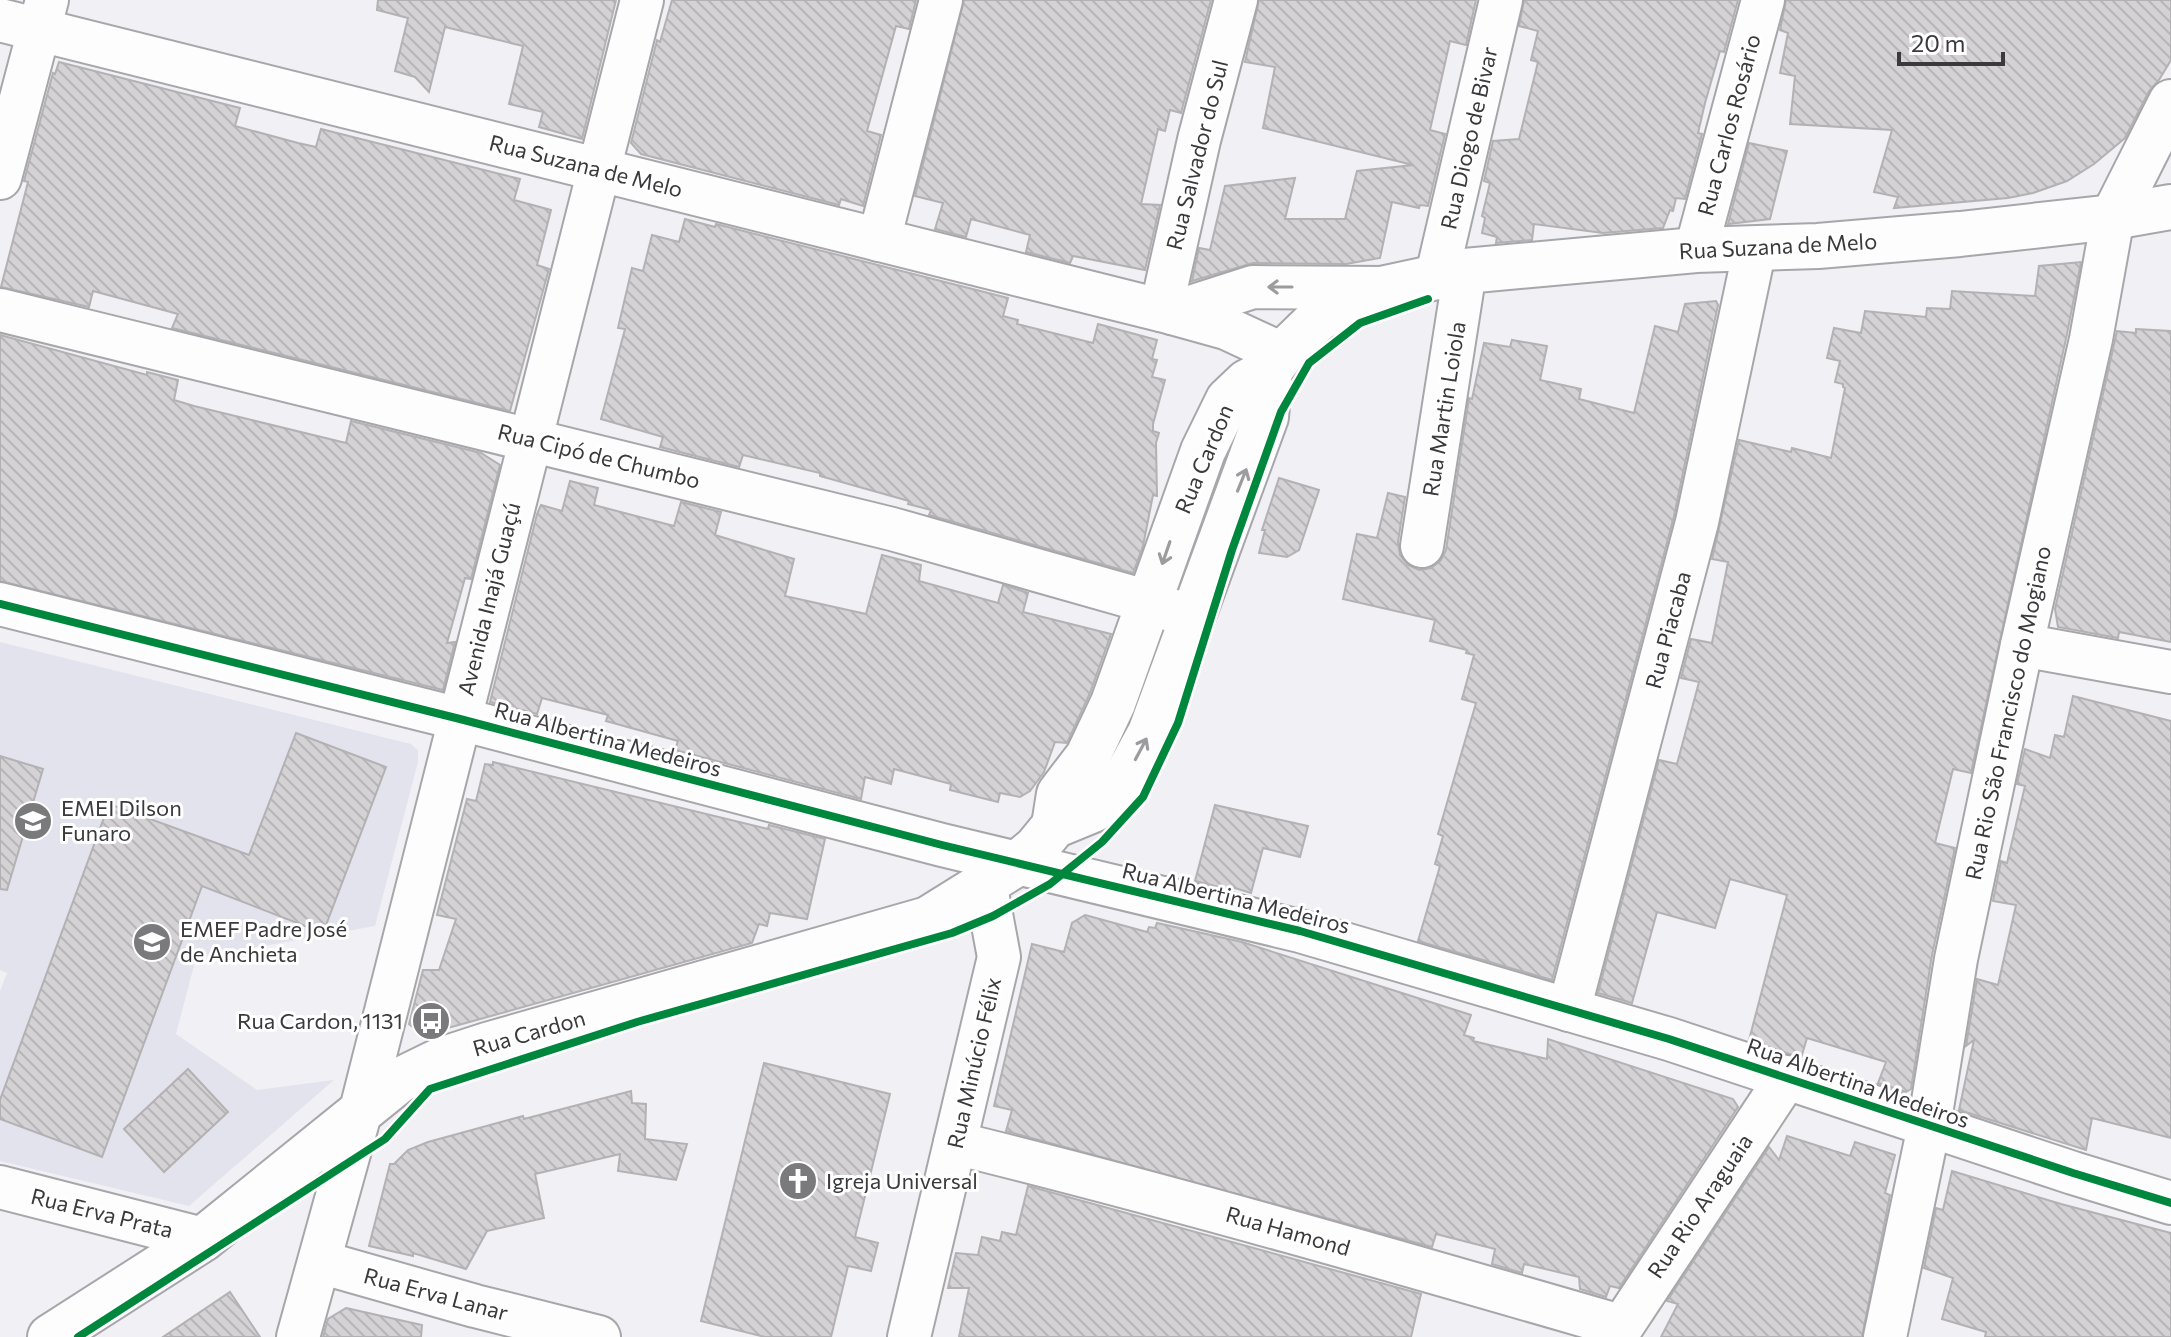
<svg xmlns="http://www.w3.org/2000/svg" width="2171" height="1337" viewBox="0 0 2171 1337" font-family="Commissioner,sans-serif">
	<defs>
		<pattern id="building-back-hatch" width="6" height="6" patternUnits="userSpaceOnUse" patternTransform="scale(2)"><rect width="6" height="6" fill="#d4d2d5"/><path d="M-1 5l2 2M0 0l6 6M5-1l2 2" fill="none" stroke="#b7b5b8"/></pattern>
	</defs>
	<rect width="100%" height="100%" fill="#f0f0f5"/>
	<polygon fill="#e3e3ee" points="0,642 411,744 418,750 418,762 375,926 196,958 176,1034 257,1090 334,1080 189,1206 0,1161 0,991 7,973 0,970"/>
	<g fill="url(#building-back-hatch)" stroke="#b3b1b3" stroke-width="2">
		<polygon points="378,0 616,0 582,139 539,127 543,112 509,104 523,46 445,27 429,92 415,77 395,71 408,18 377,10"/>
		<polygon points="672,0 916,0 909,29 896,26 867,131 881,135 863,206 841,199 839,205 641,154 631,143 657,40 660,42"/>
		<polygon points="964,0 1211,0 1181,113 1170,110 1165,131 1158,129 1141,204 1160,205 1145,270 1073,256 1070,263 1026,252 1030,235 971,219 966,237 935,229 943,203 915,196"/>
		<polygon points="1259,0 1476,0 1466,45 1450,41 1430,130 1445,134 1428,206 1420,205 1419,208 1392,202 1380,258 1346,264 1253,263 1192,281 1199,248 1210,250 1225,186 1295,178 1285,219 1345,219 1357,171 1413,165 1263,128 1275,67 1245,62"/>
		<polygon points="1524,0 1738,0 1724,52 1720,51 1705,103 1698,133 1702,134 1685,199 1676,198 1673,211 1670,210 1663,228 1603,233 1534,224 1532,240 1496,243 1497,237 1482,233 1485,218 1482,216 1490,183 1484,181 1493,141 1519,139 1538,62 1531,60 1538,31 1519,26"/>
		<polygon points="1786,0 2171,0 2171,60 2159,80 2149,91 2125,138 2094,164 2067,181 2033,193 2008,198 1894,208 1898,197 1874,192 1892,130 1790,124 1795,76 1780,73 1788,33 1780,30"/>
		<polygon points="59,62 240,108 235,126 298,143 316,147 321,129 520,179 514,200 551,210 537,265 549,269 510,411 172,328 178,314 93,291 89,307 1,287 28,182 24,181 53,73 55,74"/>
		<polygon points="1749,143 1787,151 1770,219 1728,224"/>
		<polygon points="685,219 715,227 716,224 1008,298 1003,316 1018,320 1017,324 1093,343 1098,324 1157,340 1152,359 1157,360 1152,377 1165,380 1153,424 1153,431 1159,433 1156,443 1157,496 1153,495 1143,546 1133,573 929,515 931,510 908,504 909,501 820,476 820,473 743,455 739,467 660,447 663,437 601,419 625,329 618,328 632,268 643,271 652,235 679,242"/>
		<polygon points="2081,262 2067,334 1971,773 1953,769 1935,843 1955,848 1932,955 1911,1089 1906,1092 1878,1083 1886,1062 1807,1038 1801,1058 1749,1040 1787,895 1730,879 1715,928 1657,912 1632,1003 1598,993 1659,760 1677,764 1699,682 1681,678 1691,639 1712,643 1728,562 1712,559 1739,440 1791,452 1792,448 1831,458 1845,388 1843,387 1843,384 1835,382 1840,361 1827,358 1834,328 1861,333 1865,311 1926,317 1927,308 1950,309 1952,291 2035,296 2039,266"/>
		<polygon points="1716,301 1718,305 1674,516 1552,980 1418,941 1440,866 1435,864 1443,836 1438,834 1476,703 1462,699 1474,655 1466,653 1467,650 1430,641 1435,620 1343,599 1357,534 1377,538 1388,493 1405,497 1398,542 1400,555 1408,565 1419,570 1431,568 1441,560 1446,550 1469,398 1472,399 1484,343 1510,347 1512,340 1547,346 1540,380 1581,389 1579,399 1634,413 1655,326 1678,332 1685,304"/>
		<polygon points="2136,329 2171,331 2171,642 2119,632 2118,638 2058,627 2055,609 2117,331 2136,333"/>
		<polygon points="0,335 147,375 147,372 178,380 174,400 194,406 346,443 351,421 481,453 500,465 471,579 465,578 447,643 455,642 443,690 0,581"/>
		<polygon points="1279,478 1319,490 1299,550 1287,557 1259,553 1265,530 1262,530"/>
		<polygon points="570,481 598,488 594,505 674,526 681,502 721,512 715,535 794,559 785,596 866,614 882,555 921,565 919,581 998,603 1003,585 1028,593 1023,612 1111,634 1090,693 1067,743 1055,742 1044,772 1030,791 1020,797 1000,793 998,802 950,790 951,784 894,769 891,784 865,777 861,799 675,750 678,741 606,721 608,715 542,698 537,714 490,702 537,514 541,505 562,511"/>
		<polygon points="2073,696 2171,721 2171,1138 2092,1118 2086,1150 1959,1110 1974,1040 1966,1046 1977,979 1998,985 2016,905 1993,901 2001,861 2007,863 2025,786 2017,784 2025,749 2050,758 2055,735 2064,737"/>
		<polygon points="296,733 386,767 323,933 202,886 102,1157 0,1119 0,1100 109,804 249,855"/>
		<polygon points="0,756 43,769 7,890 0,889"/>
		<polygon points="493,762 768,829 769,825 825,839 807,919 770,913 767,926 759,924 752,943 423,1035 409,1024 423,970 439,970 456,919 437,915 467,799 476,801 485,764 493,765"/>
		<polygon points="1215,805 1308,826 1300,857 1263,848 1251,893 1228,886 1227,889 1195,881"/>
		<polygon points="1085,915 1147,932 1149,927 1155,928 1157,923 1242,942 1471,1015 1464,1035 1474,1038 1473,1041 1547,1059 1548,1039 1733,1099 1738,1107 1619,1288 1610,1286 1606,1297 1580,1289 1579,1277 1524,1264 1522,1273 1492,1264 1495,1249 1436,1234 1432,1247 1006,1131 1012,1110 994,1106 1032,944 1064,952 1072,923"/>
		<polygon points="764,1063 890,1094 855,1237 878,1243 871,1271 848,1266 831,1337 765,1337 701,1321"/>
		<polygon points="188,1069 228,1112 164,1172 124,1129"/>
		<polygon points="631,1091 632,1103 646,1104 645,1139 687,1144 676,1180 618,1171 620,1154 535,1174 544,1218 487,1231 466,1269 413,1253 413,1256 369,1246 390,1164 394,1164 408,1150 428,1142 523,1116 524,1119"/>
		<polygon points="1787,1136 1850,1156 1855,1142 1895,1155 1885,1193 1890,1195 1862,1337 1661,1337 1678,1304 1667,1301 1769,1147 1779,1160"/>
		<polygon points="1952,1171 2061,1204 2171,1233 2171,1337 1985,1337 1986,1332 1942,1319 1953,1278 1924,1268 1936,1208 1943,1210"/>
		<polygon points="1028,1186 1421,1294 1411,1337 959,1337 969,1288 948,1288 956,1253 978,1255 982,1237 1000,1241 1002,1232 1016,1235"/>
		<polygon points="230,1292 260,1337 163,1337"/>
		<polygon points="346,1308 422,1325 421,1337 323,1337 328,1319"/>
	</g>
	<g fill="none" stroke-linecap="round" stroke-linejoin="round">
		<g stroke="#a7a7ab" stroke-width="46">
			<g id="street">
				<polyline points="0,20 1172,313 1226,328 1282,354"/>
				<polyline points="0,178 47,0"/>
				<polyline points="879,240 941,0"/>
				<polyline points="1696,250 1763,0"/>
				<polyline points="1437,275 1501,0"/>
				<polyline points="0,310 892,529 1149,602 1193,618"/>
				<polyline points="1161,310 1199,140 1236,0"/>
				<polyline points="1172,313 1253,287 1386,288"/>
				<polyline points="1422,546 1465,271"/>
				<polyline points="0,604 460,719 942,845 1300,931 1669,1039 2073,1173 2171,1203"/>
				<polyline points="2022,645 2171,672"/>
				<polyline points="1569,1010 1697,522 1755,248"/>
				<path d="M 955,1143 C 1178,1198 1399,1262 1620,1326"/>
				<polyline points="0,1187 203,1239"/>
				<polyline points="320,1262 475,1306 599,1337"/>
				<polyline points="298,1337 361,1110 642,0"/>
				<polyline points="909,1337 999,957 985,882"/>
				<polyline points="1615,1337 1787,1077"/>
				<polyline points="1885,1337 1929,1126 1956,959 2022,645 2091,339 2113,217"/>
			</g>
		</g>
		<g stroke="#a7a7ab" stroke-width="48">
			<g id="secondary">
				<polyline points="2113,217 2171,102"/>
				<polyline points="1054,826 1059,794 1088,756 1113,703 1203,451 1228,400 1247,382 1270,370 1282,354 1318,319 1347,303 1386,288 1465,271 1696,250 1818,246 1960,234 2113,217 2171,207"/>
				<polyline points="50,1337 203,1239 400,1080 441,1060 487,1045 928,919 1018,863 1036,848 1054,826 1093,810 1127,775 1150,733 1266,417 1270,370"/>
			</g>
		</g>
		<use href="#street" stroke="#fdfdfe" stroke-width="42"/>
		<use href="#secondary" stroke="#fdfdfe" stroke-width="44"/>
		<g stroke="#fff" stroke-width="13">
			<g id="cycleway">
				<polyline points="0,604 460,719 942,845 1300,931 1669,1039 2073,1173 2171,1203"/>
				<polyline points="78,1337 385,1139 430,1089 637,1022 952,933 993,916 1050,884 1102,842 1143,797 1178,723 1232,550 1281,412 1309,363 1360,323 1428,299"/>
			</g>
		</g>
		<use href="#cycleway" stroke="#00873e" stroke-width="8"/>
	</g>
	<defs><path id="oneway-shaft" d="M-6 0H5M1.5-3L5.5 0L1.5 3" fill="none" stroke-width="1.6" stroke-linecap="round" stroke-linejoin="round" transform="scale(2)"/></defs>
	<g stroke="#9c9c9e">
		<use href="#oneway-shaft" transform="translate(1280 287) rotate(-180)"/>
		<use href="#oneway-shaft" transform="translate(1242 480) rotate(-68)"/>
		<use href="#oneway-shaft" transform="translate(1166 553) rotate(109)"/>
		<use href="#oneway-shaft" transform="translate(1141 749) rotate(-62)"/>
	</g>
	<defs>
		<g id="school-disc" transform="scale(2)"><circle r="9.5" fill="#7a7a7d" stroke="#fff"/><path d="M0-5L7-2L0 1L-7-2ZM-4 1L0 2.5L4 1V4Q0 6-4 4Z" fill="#fff"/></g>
		<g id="bus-disc" transform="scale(2)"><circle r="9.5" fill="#7a7a7d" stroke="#fff"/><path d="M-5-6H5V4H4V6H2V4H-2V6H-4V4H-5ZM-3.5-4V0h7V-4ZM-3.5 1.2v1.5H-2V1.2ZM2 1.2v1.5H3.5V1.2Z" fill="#fff"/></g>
		<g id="church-disc" transform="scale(2)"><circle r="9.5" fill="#7a7a7d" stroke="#fff"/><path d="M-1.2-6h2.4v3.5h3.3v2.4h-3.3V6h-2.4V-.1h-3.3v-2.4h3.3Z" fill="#fff"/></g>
	</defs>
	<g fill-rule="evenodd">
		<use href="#school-disc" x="33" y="821"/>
		<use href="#school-disc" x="152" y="942"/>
		<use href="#bus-disc" x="431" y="1021"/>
		<use href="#church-disc" x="798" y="1181"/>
	</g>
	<g text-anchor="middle" stroke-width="6" stroke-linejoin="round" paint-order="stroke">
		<g font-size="22" fill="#3a3a3d" stroke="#fff">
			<text transform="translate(1729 125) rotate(-75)" y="8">Rua Carlos Rosário</text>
			<text transform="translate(1469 138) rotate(-77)" y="8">Rua Diogo de Bivar</text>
			<text transform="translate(1197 155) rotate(-76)" y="8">Rua Salvador do Sul</text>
			<text transform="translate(586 166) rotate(14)" y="8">Rua Suzana de Melo</text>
			<text transform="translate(1778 246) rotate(-3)" y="8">Rua Suzana de Melo</text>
			<text transform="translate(1444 409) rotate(-81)" y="8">Rua Martin Loiola</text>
			<text transform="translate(599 456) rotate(14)" y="8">Rua Cipó de Chumbo</text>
			<text transform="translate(1204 459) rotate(-67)" y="8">Rua Cardon</text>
			<text transform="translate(489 599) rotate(-76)" y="8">Avenida Inajá Guaçú</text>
			<text transform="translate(1668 630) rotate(-75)" y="8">Rua Piacaba</text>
			<text transform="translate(2008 713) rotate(-78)" y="8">Rua Rio São Francisco do Mogiano</text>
			<text transform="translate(608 739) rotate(15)" y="8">Rua Albertina Medeiros</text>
			<text transform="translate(1236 898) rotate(14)" y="8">Rua Albertina Medeiros</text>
			<text transform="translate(529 1033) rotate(-16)" y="8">Rua Cardon</text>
			<text transform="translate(974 1063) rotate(-77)" y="8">Rua Minúcio Félix</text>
			<text transform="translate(1858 1083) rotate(19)" y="8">Rua Albertina Medeiros</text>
			<text transform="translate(1700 1206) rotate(-56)" y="8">Rua Rio Araguaia</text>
			<text transform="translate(102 1213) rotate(14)" y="8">Rua Erva Prata</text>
			<text transform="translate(1288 1231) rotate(16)" y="8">Rua Hamond</text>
			<text transform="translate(436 1294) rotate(15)" y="8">Rua Erva Lanar</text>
		</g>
		<g font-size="22" fill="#3a3a3d" stroke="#fff" text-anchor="start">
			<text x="61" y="816">EMEI Dilson<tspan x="61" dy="25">Funaro</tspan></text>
			<text x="180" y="937">EMEF Padre José<tspan x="180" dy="25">de Anchieta</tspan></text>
			<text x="403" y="1029" text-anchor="end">Rua Cardon, 1131</text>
			<text x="826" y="1189">Igreja Universal</text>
		</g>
	</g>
	<path d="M1899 52v12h104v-12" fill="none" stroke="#3a3a3d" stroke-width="4"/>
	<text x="1911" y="52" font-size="24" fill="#3a3a3d" stroke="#ffffff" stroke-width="6" paint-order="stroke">20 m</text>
</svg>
